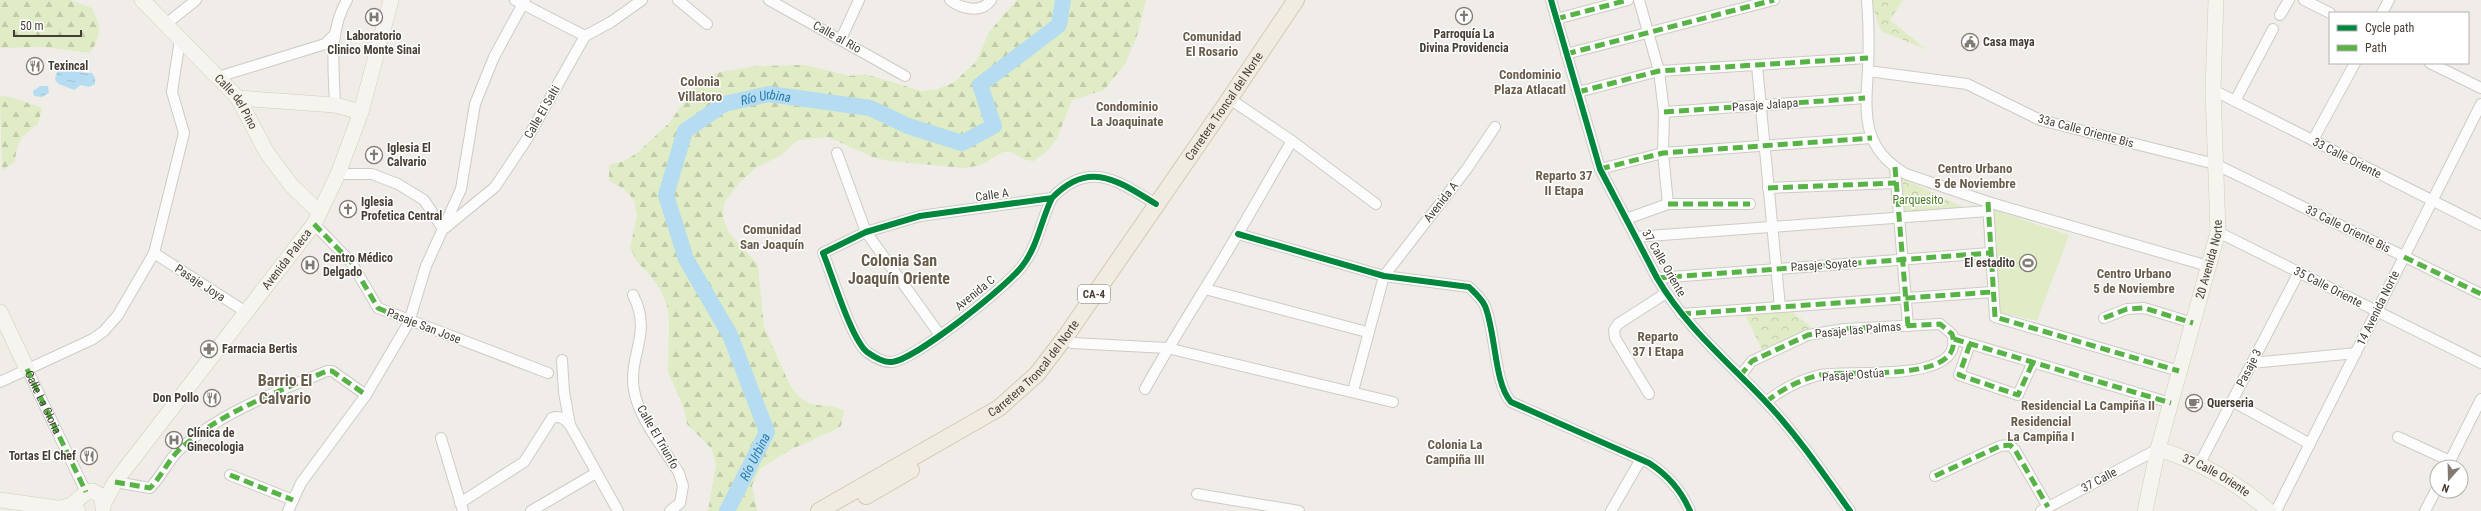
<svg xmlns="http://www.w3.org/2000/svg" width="2481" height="511" viewBox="0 0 2481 511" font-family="'Roboto Condensed',sans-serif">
	<defs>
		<pattern id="forest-firs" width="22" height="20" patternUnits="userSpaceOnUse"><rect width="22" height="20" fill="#dfecc6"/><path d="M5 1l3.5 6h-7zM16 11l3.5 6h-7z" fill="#c1cbab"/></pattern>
		<pattern id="park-crowns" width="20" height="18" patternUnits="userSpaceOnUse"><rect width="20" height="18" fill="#dfecc6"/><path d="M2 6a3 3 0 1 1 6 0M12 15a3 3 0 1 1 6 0" fill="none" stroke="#c1cbab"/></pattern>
		<pattern id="water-ripples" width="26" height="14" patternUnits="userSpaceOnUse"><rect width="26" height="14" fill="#b5dcf1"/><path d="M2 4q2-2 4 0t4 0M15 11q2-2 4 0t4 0" fill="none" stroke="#9dbecf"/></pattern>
	</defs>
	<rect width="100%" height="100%" fill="#f0ede8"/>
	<polygon fill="#dfecc6" points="1994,210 2069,235 2037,321 1999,312"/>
	<g fill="url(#forest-firs)">
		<path d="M 0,0 L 70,0 L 92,8 C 101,28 102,35 90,53 L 44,47 L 0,48 Z"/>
		<path d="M 1017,0 L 1146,0 L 1137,36 L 1125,64 L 1104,90 L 1072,100 L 1057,138 L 1047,151 L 1034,161 L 1025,160 L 1011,152 L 1003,152 L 981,165 L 964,168 L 890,161 L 875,158 L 828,137 L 798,140 L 780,156 L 757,167 L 739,183 L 724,203 L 723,218 L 729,233 L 758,265 L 764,327 L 789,383 C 807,413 819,401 844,410 L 841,426 L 834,430 L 790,450 L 761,468 L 752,485 L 757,511 L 708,511 L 716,464 L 711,448 L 687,424 L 684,408 L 668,372 L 669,321 L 667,305 L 660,289 L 650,275 L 638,263 L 630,248 L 637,216 L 634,200 L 623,188 L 609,181 L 609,165 L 624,161 L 637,153 L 669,123 L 697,84 L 710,75 L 725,71 L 758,66 L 805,65 L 850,76 L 865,74 L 922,91 L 938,89 L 953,83 L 976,62 L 989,32 Z"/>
		<path d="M 0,96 L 11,97 L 42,108 L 38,124 C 21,136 17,141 15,162 L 2,170 Z"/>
	</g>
	<g fill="url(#park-crowns)">
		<polygon points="1870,0 1903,0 1890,20 1927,50 1881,31"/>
		<polygon points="1902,178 1967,209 1905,215"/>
		<polygon points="1791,311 1815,330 1764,354 1745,314"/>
	</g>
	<g fill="url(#water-ripples)">
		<path d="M 66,66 L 76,72 L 92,73 L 95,78 L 95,84 L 89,87 L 81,85 L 74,90 L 59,84 L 55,80 C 56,73 58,67 66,66 Z"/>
		<polygon points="40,86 48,86 49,93 42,97 34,96 33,91"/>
	</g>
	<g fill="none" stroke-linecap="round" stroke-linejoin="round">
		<path stroke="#b5dcf1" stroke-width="16" id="s1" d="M 727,511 L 767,432 L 730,335 L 686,259 L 666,195 L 685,131 L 724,104 L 769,94 L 870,108 L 908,126 L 962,143 L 994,126 L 980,85 L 1059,25 L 1063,0"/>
		<g stroke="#cecbc6" stroke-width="12">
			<g id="street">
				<polyline points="515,0 585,36"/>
				<polyline points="678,0 707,24"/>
				<polyline points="769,0 905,76"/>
				<path d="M 950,0 C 962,9 981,14 991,0"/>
				<path d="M 1551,0 L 1600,169 L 1657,278 C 1685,326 1727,361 1765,401 C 1797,435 1823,473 1850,511"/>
				<polyline points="1639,0 1659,71 1664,112 1663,153 1668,204"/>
				<path d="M 1867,0 C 1869,24 1869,47 1868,70 C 1865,115 1862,149 1906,174 L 1988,202 L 2208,266"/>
				<polyline points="2304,0 2330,13"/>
				<polyline points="2382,13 2389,0"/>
				<polyline points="2280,15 2289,0"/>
				<polyline points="1556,19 1628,0"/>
				<polyline points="166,24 196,0"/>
				<polyline points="841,39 859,0"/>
				<polyline points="1566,54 1774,0"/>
				<polyline points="2430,63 2481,88"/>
				<polyline points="1757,66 1780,307"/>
				<polyline points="1868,71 1967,84 2040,120 2215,164 2481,294"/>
				<polyline points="218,77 325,44 333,36"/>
				<polyline points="2213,90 2481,225"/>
				<polyline points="1578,92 1659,71 1868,58"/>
				<polyline points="1230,99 1292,141 1376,204"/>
				<polyline points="2235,101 2273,29"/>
				<path d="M 335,105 C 334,69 328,32 347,0"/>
				<polyline points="1664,112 1865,98"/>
				<polyline points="2313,140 2355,63"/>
				<polyline points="837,153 866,232 940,335"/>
				<polyline points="1895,167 1908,326"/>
				<polyline points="1600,169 1663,153 1872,138"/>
				<polyline points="338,174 372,174 398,184 424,200 443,229"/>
				<polyline points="1768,188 1896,183"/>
				<path d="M 1052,198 C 1041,220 1038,245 1023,265 C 1008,286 916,359 892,362 C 883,363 874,357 867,352 C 851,339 832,274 823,253 L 866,232 L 920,216 L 1052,198 C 1089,159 1118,181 1156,204"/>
				<polyline points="1988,204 1995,317 2179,371"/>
				<polyline points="1626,219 1668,204 1750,204"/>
				<polyline points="314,224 351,262 378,308 548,373"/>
				<polyline points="445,228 495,187 527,139 585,36 611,22 642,0"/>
				<polyline points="2218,232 2481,363"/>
				<path d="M 1238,234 L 1384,276 L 1469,287 C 1474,292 1482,299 1485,306 C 1496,333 1494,383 1511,402 L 1649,463 C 1668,475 1681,490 1690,511"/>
				<polyline points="1635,237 1988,211"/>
				<polyline points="154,253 246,312"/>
				<polyline points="1657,278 1990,253"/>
				<polyline points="1205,289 1367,332"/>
				<path d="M 633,295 C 653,334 628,354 634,390 C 639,420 664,448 679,473 L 683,486 L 680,503 L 670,511"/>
				<polyline points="1681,314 1992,292"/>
				<polyline points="2104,318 2127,309 2144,308 2193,323"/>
				<polyline points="1954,339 2171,403"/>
				<polyline points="1072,343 1167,348 1393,402"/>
				<polyline points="1970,344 1959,375 2018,395 2033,362"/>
				<polyline points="562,360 564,392 570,425"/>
				<polyline points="2252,363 2356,353"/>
				<polyline points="27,369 86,492"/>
				<path d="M 1740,376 L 1752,361 L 1808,335 L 1844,329 L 1940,324 L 1952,334 C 1968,385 1846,369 1820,375 C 1799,380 1782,389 1766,402"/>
				<polyline points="0,382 93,339 104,331 118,315 154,253 184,133 172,92 180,39"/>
				<path d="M 1145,389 C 1174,336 1207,287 1237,235 C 1256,204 1273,172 1292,141"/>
				<polyline points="1353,391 1384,276 1466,170 1495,127"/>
				<polyline points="1649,394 1615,338 1614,330 1618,324 1666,293"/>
				<polyline points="2232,401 2310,444"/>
				<polyline points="2398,437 2450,461"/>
				<polyline points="441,438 463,511"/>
				<polyline points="2200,463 2299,272"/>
				<polyline points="2447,467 2481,399"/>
				<polyline points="230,475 293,500"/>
				<polyline points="1935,476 2000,446 2010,445 2015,450 2048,507"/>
				<path d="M 115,482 L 150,488 C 162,476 168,460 180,449 C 221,412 277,392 327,371 L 332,371 L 366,395"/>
				<polyline points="1197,494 1299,511"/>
				<path d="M 460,503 L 524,462 L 552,418 C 560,415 565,419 570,425 L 618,511"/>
				<polyline points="288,511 301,483 366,395 409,322 426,266 461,189 475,104 494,57 525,0"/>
				<polyline points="531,511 596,473"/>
				<polyline points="1611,511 1641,459"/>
				<polyline points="2041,511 2158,449"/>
				<polyline points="2276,511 2481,104"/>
				<polyline points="2425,511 2437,488"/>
			</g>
		</g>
		<g stroke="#d1ccc0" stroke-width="16">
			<g id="secondary">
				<path id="s2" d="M 142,0 L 238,98 L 267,153 L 291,185 L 319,212"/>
				<polyline points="238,98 335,105 361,112"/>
				<polyline points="0,312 27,369"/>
				<path id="s3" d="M 2158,449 C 2201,462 2236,481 2269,511"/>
				<polyline points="0,500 78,511"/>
				<path id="s4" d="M 104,503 L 115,482 L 314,224 L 338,174 L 361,112 L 391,0"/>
				<path d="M 60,508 C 77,507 79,493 92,491 L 102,496 L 103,508"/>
				<path id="s5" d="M 2145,511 L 2158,449 L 2218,232 L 2213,90 L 2216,0"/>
			</g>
		</g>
		<g stroke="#d3c9b4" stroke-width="18">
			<g id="primary">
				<polyline points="866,496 911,470"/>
				<path id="s6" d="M 819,511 L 999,408 L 1037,374 L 1066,336 L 1226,104 L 1296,0"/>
			</g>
		</g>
		<use href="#street" stroke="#fdfcfc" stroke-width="10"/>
		<use href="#secondary" stroke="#f6f4ee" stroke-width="15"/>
		<use href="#primary" stroke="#f1ece2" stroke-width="16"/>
		<g stroke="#57b346" stroke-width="5" stroke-dasharray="10 5" stroke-linecap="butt">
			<polyline points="1556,19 1628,0"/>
			<polyline points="1566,54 1774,0"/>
			<polyline points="1578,92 1659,71 1868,58"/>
			<polyline points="1664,112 1865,98"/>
			<polyline points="1895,167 1908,326"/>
			<polyline points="1600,169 1663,153 1872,138"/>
			<polyline points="1768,188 1896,183"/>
			<polyline points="1988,202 1995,317 2179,371"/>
			<polyline points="1668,204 1750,204"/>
			<polyline points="314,224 351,262 378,308 409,322"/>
			<polyline points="2404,257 2481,294"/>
			<polyline points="1657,278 1990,253"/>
			<polyline points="1681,314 1992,292"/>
			<polyline points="2104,318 2127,309 2144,308 2193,323"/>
			<polyline points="1954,339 2171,403"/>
			<polyline points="1970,344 1959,375 2018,395 2033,362"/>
			<path id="s7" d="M 27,369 L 86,492"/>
			<path d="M 1740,376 L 1752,361 L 1808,335 L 1844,329 L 1940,324 L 1952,334 C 1968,385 1846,369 1820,375 C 1799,380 1782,389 1766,402"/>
			<polyline points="230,475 293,500"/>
			<polyline points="1935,476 2000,446 2010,445 2015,450 2048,507"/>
			<path d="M 115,482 L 150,488 C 162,476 168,460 180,449 C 221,412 277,392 327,371 L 332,371 L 366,395"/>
		</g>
		<g stroke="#fff" stroke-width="8">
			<g id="cycleway">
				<path d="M 1551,0 L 1600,169 L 1657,278 C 1685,326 1727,361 1765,401 C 1797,435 1823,473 1850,511"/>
				<path d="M 1052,198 C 1041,220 1038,245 1023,265 C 1008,286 916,359 892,362 C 883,363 874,357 867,352 C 851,339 832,274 823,253 L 866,232 L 920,216 L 1052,198 C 1089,159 1118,181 1156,204"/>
				<path d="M 1238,234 L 1384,276 L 1469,287 C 1474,292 1482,299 1485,306 C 1496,333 1494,383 1511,402 L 1649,463 C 1668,475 1681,490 1690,511"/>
			</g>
		</g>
		<use href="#cycleway" stroke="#00873e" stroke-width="6"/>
	</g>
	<defs>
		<g id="church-ring" transform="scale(0.9)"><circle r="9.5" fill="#fff" stroke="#827b73" stroke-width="1.5"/><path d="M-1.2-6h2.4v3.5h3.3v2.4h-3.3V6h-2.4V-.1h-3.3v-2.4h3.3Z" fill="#827b73"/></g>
		<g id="hospital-ring" transform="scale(0.9)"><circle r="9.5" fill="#fff" stroke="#827b73" stroke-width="1.5"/><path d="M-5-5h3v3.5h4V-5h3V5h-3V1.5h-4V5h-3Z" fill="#827b73"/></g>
		<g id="civic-ring" transform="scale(0.9)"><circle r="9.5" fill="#fff" stroke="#827b73" stroke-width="1.5"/><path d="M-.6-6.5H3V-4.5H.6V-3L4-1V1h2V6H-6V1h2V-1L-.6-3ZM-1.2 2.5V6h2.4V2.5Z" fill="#827b73"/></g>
		<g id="restaurant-ring" transform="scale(0.9)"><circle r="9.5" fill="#fff" stroke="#827b73" stroke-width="1.5"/><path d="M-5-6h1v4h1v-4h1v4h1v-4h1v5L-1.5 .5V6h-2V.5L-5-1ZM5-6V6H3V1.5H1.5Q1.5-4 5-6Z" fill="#827b73"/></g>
		<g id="stadium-ring" transform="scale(0.9)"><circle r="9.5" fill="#fff" stroke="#827b73" stroke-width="1.5"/><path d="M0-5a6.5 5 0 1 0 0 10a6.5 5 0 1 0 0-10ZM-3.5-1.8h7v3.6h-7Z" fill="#827b73"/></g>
		<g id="pharmacy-ring" transform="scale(0.9)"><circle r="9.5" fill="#fff" stroke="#827b73" stroke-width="1.5"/><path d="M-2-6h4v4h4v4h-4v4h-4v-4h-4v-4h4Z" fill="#827b73"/></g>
		<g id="cafe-ring" transform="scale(0.9)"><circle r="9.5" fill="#fff" stroke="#827b73" stroke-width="1.5"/><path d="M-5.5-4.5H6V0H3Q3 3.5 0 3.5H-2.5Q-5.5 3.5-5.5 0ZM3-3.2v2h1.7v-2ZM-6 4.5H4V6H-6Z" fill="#827b73"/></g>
	</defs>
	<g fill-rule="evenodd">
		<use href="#church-ring" x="1464" y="16"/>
		<use href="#hospital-ring" x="374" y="17"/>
		<use href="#civic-ring" x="1970" y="42"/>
		<use href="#restaurant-ring" x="35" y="66"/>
		<use href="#church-ring" x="374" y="155"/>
		<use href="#church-ring" x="348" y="209"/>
		<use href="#stadium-ring" x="2028" y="263"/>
		<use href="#hospital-ring" x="310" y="265"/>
		<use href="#pharmacy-ring" x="209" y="349"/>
		<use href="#restaurant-ring" x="212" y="398"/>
		<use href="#cafe-ring" x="2194" y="403"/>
		<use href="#hospital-ring" x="174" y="440"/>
		<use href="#restaurant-ring" x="89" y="456"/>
	</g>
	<g text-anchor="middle" stroke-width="3" stroke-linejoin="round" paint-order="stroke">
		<rect fill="#fff" stroke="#7e7871" stroke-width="1" x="1078" y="285" width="32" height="18" rx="3"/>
		<g font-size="11" font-weight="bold" fill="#463e34">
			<text x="1094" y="298">CA-4</text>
		</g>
		<g font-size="12" font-weight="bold" fill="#463e34" stroke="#fff" text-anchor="start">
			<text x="1464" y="38" text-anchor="middle">Parroquía La<tspan x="1464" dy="14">Divina Providencia</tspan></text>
			<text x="374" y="40" text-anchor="middle">Laboratorio<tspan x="374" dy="14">Clinico Monte Sinai</tspan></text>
			<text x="1983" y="46">Casa maya</text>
			<text x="48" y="70">Texincal</text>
			<text x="387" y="152">Iglesia El<tspan x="387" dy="14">Calvario</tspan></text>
			<text x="361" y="206">Iglesia<tspan x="361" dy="14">Profetica Central</tspan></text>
			<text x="323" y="262">Centro Médico<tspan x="323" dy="14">Delgado</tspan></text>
			<text x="2015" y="267" text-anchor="end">El estadito</text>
			<text x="222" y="353">Farmacia Bertis</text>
			<text x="199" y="402" text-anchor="end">Don Pollo</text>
			<text x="2207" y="407">Querseria</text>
			<text x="187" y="437">Clínica de<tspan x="187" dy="14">Ginecologia</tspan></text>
			<text x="76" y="460" text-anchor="end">Tortas El Chef</text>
		</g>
		<g font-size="12" fill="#463e34" stroke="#fff">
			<text transform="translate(837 37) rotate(29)" y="4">Calle al Rio</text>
			<text dy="4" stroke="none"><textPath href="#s2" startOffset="139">Calle del Pino</textPath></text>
			<text transform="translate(1765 105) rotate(-4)" y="4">Pasaje Jalapa</text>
			<text dy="4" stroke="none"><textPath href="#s6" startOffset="585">Carretera Troncal del Norte</textPath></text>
			<text transform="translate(542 112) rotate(-60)" y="4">Calle El Salti</text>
			<text transform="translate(2086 131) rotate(15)" y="4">33a Calle Oriente Bis</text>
			<text transform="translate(2347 158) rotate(27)" y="4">33 Calle Oriente</text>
			<text transform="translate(992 195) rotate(-8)" y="4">Calle A</text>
			<text transform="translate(1441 202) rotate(-52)" y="4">Avenida A</text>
			<text transform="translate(2348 229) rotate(26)" y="4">33 Calle Oriente Bis</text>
			<text dy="4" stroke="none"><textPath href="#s4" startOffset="305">Avenida Paleca</textPath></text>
			<text dy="4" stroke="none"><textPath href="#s5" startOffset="260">20 Avenida Norte</textPath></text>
			<text transform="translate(1664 263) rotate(60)" y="4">37 Calle Oriente</text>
			<text transform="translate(1824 265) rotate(-4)" y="4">Pasaje Soyate</text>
			<text transform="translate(200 283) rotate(33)" y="4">Pasaje Joya</text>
			<text transform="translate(2328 287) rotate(27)" y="4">35 Calle Oriente</text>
			<text transform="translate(975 293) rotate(-39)" y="4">Avenida C</text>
			<text transform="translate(2378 308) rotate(-64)" y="4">14 Avenida Norte</text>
			<text transform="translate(424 326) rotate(21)" y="4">Pasaje San Jose</text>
			<text transform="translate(1858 330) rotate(-5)" y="4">Pasaje las Palmas</text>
			<text dy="4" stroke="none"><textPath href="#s6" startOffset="260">Carretera Troncal del Norte</textPath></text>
			<text transform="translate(2249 368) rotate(-63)" y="4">Pasaje 3</text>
			<text transform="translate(1853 375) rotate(-4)" y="4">Pasaje Ostúa</text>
			<text dy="4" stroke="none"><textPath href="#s7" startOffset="37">Calle La Gloria</textPath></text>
			<text transform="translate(658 437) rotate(60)" y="4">Calle El Triunfo</text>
			<text dy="4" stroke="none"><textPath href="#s3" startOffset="64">37 Calle Oriente</textPath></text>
			<text transform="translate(2099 480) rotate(-28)" y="4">37 Calle</text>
		</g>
		<g font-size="12" fill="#497b24" stroke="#fff">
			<text x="1918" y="204">Parquesito</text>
		</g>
		<g font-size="13" font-weight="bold" fill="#6a5c4a" stroke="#fff">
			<text x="1212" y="41">Comunidad<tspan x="1212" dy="15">El Rosario</tspan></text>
			<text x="1530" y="79">Condominio<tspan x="1530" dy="15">Plaza Atlacatl</tspan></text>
			<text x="700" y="86">Colonia<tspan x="700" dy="15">Villatoro</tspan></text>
			<text x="1127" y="111">Condominio<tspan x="1127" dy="15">La Joaquinate</tspan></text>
			<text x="1975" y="173">Centro Urbano<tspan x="1975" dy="15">5 de Noviembre</tspan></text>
			<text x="1564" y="180">Reparto 37<tspan x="1564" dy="15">II Etapa</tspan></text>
			<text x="772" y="234">Comunidad<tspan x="772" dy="15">San Joaquín</tspan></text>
			<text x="2134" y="278">Centro Urbano<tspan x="2134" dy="15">5 de Noviembre</tspan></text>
			<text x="1658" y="341">Reparto<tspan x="1658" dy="15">37 I Etapa</tspan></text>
			<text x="2088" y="410">Residencial La Campiña II</text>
			<text x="2041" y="426">Residencial<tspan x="2041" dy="15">La Campiña I</tspan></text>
			<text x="1455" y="449">Colonia La<tspan x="1455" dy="15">Campiña III</tspan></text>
		</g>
		<g font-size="13" font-style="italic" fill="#267cb0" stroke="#fff">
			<text dy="5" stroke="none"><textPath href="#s1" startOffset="504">Río Urbina</textPath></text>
			<text dy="5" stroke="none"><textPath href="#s1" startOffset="61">Río Urbina</textPath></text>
		</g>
		<g font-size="16" font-weight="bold" fill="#6a5c4a" stroke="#fff">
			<text x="899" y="266">Colonia San<tspan x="899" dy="18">Joaquín Oriente</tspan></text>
			<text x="285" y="386">Barrio El<tspan x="285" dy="18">Calvario</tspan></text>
		</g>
	</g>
	<rect x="2329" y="12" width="140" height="52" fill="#ffffff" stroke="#b5b2ae"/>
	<rect x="2337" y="25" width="20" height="6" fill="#00873e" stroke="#b5b2ae"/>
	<text x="2365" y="32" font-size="12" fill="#463e34">Cycle path</text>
	<rect x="2337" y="45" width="20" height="6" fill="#57b346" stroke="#b5b2ae"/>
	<text x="2365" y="52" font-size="12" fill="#463e34">Path</text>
	<g transform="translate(2449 479) rotate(200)"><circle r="19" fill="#ffffff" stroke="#b5b2ae"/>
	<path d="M0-3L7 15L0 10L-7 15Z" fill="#827b73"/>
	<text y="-6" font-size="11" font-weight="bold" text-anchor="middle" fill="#463e34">N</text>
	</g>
	<path d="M14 30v6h67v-6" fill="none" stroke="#463e34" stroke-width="2"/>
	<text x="20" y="30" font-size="12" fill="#463e34" stroke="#ffffff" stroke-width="3" paint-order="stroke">50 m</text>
</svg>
